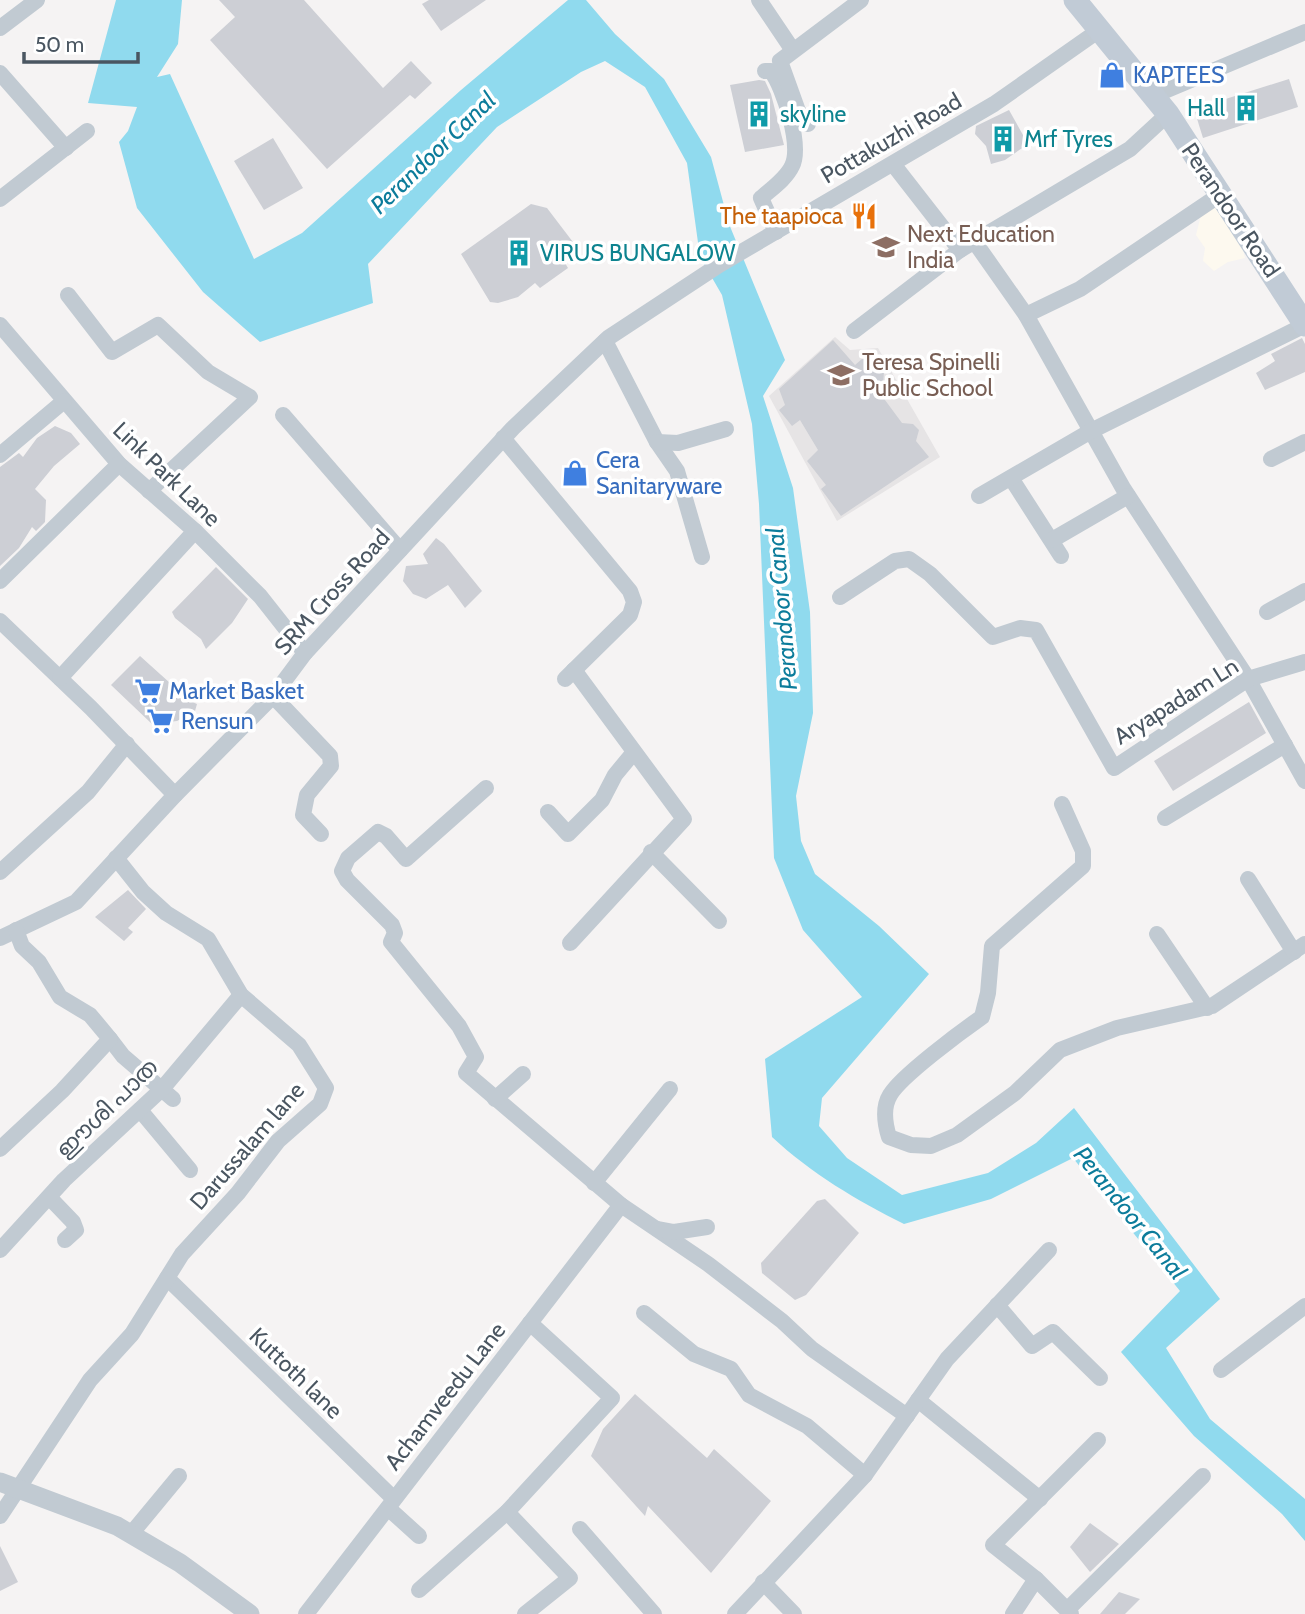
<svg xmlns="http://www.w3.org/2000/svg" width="1305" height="1614" viewBox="0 0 1305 1614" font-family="Cabin,'Noto Sans Malayalam',sans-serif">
	<rect width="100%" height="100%" fill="#f5f3f3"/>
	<polygon fill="#fdf9ef" points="1215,204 1241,242 1245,258 1228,262 1214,271 1203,261 1205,248 1196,235 1203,207"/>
	<polygon fill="#e6e4e5" points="835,337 850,350 878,348 940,457 837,521 769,396"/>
	<path fill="#90daee" d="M 116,0 L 182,0 L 178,44 L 157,77 L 170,74 L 254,259 L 302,233 L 461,90 L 568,0 L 586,0 L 615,34 L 664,79 L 711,157 L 729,224 L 785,360 L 763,396 L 793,488 L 810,612 L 813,713 L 796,796 L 801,841 L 815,874 L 879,926 L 929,974 L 822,1098 L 819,1126 L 847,1158 L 902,1195 L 988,1173 L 1036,1143 L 1074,1108 L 1220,1299 L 1166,1348 L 1210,1419 L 1305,1499 L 1305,1541 L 1282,1514 L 1194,1436 L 1121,1352 L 1180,1291 L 1073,1158 L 991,1199 L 904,1224 C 856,1200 812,1174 772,1137 L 765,1059 L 862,997 L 803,930 L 774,858 L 759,504 L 752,424 L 722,295 L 700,257 L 687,163 L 645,87 L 605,61 L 581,72 L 497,127 L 368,264 L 373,303 L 260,342 L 203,292 L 137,208 L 119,142 L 128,131 L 137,107 L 88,103 Z"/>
	<g fill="#cdcfd5">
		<polygon points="219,0 304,0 383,88 411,61 432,83 415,99 410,95 327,169 210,40 235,17"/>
		<polygon points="429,0 486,0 441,31 422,4"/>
		<polygon points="1289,79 1298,107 1203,138 1194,109"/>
		<polygon points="759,80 765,81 771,94 784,145 745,152 730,85"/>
		<polygon points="1009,110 1028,144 1005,160 991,164 986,146 975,134 976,126"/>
		<polygon points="273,138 303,188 264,210 234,161"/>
		<polygon points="531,204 547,208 579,250 565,263 568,268 540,288 535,283 518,297 498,303 490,302 461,254"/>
		<polygon points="1302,338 1305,344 1305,372 1265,390 1256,373 1275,361 1271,354"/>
		<polygon points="833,340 855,365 862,359 875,359 884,372 882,396 902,423 913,424 919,430 916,441 929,457 841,516 821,489 826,485 807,461 818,450 800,420 792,426 779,410 785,405 779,389"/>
		<polygon points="55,426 71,433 80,444 54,466 35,489 46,500 45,522 36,531 32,527 19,548 0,566 0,467 19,453 23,457 37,438"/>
		<polygon points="436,538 444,544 482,591 465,608 448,585 426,599 413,594 403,581 406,566 428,564 423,554"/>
		<polygon points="216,567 248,599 232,623 206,649 201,639 175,618 172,612"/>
		<polygon points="140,656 190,701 197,704 195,711 177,721 152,724 111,685"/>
		<polygon points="1249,702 1266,733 1173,791 1154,761"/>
		<polygon points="128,890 146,909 128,928 133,932 124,941 95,917"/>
		<polygon points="825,1199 859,1233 806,1295 795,1300 762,1273 761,1263 817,1201"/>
		<polygon points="635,1394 707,1458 714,1449 771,1501 711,1573 648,1506 645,1516 591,1456 603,1429"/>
		<polygon points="1090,1523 1119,1544 1090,1572 1070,1547"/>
		<polygon points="0,1546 18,1582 0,1591"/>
		<polygon points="1119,1592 1140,1599 1125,1614 1100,1614"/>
	</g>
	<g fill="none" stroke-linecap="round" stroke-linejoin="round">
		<g stroke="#c1cad2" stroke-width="16">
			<polyline points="759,0 792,49"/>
			<polyline points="0,28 37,0"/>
			<path d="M 765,71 L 771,71 C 784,88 802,146 792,166 C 786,179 771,189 761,198 L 776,232"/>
			<polyline points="0,73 66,148"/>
			<polyline points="1153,96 1305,32"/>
			<polyline points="808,124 798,111 780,61 861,0"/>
			<polyline points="0,199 87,131"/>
			<polyline points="974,241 1026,315 1123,488 1248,679 1305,781"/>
			<polyline points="960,250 1130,149 1168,114"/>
			<polyline points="68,295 112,352 158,325 208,372 250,397 149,491"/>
			<polyline points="1026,315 1080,289 1221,194"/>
			<polyline points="0,325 119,464 195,531 260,596 305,653"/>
			<polyline points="854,331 960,250 893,164"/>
			<polyline points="605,341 657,442 677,471 702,557"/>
			<polyline points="283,415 400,550"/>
			<polyline points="503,438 630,591 634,602 630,615 565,679"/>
			<polyline points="657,442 678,443 726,429"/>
			<polyline points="0,455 64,401"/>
			<polyline points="1271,459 1305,442"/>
			<polyline points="1011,478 1061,556"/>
			<polyline points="979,496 1091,431 1305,325"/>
			<polyline points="1052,540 1128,496"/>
			<polyline points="0,581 119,464"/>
			<polyline points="840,597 895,561 909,559 930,574 993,637 1020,628 1036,630 1114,768 1248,679 1305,662"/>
			<polyline points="1267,612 1305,591"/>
			<polyline points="0,621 91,708 175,795"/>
			<polyline points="60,678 195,531"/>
			<polyline points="273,696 330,756 331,766 307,795 303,815 321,834"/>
			<polyline points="486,788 406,859 386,836 378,832 348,858 342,871 347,880 392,925 395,933 391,942 459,1026 476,1057 466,1073 621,1205 708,1264 782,1321 812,1349 907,1416"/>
			<path d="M 1062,804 L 1083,851 L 1083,866 L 992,946 L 988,993 L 982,1017 C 962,1031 901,1076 890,1095 C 882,1108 885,1124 889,1137 L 911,1145 L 931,1146 L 957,1135 L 1015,1093 L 1060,1050 L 1117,1028 L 1212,1006 L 1305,944"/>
			<polyline points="548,812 568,834 602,800 615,775 634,752"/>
			<polyline points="1165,818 1285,745"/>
			<polyline points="651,852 719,921"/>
			<polyline points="0,872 88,792 127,744"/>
			<polyline points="1248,879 1294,952"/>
			<polyline points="1157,934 1207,1008"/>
			<polyline points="0,938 76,902 175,795 273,696 305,653 513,428 608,338 719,265 994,104 1098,31"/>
			<polyline points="570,943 684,819 574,670"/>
			<polyline points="110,1039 123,1056 173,1099"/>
			<polyline points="495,1099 523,1074"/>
			<polyline points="140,1110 190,1170"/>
			<polyline points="0,1149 62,1091 110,1039 90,1015 60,997 39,962 22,946 16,930"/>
			<polyline points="594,1183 670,1089"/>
			<polyline points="49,1197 73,1222 76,1230 65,1240"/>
			<polyline points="658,1229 674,1232 707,1227"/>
			<polyline points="0,1250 64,1180 162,1089 241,995"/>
			<polyline points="167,1278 394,1499"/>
			<polyline points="997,1305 1032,1346 1053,1332 1100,1378"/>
			<polyline points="644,1313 694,1354 731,1369 749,1395 807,1426 865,1475"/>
			<polyline points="1221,1370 1305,1306"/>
			<polyline points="918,1400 1040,1499"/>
			<polyline points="388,1508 419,1536"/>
			<polyline points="507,1512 570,1578 525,1614"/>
			<polyline points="0,1516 90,1380 132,1334 182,1254 238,1193 278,1141 320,1104 326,1088 299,1045 241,995 208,939 166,913 143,892 116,858"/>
			<polyline points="580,1529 654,1614"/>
			<polyline points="131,1534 179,1476"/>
			<polyline points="763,1582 794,1614"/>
			<polyline points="419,1590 507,1512 612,1398 530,1323"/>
			<polyline points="1068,1609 1203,1476"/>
			<polyline points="306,1614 621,1205"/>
			<polyline points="735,1614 865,1475 947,1359 1049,1250"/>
			<polyline points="1013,1614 1036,1579"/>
			<polyline points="1071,1614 1036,1579 993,1545 1098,1440"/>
		</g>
		<polyline stroke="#c1cad2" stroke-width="19" points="0,1482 117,1526 180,1563 250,1614"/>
		<polyline stroke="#c1cbd6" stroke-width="23" points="1075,0 1168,114 1305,325"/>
	</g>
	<defs>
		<g id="shop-bare" transform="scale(2.1)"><path d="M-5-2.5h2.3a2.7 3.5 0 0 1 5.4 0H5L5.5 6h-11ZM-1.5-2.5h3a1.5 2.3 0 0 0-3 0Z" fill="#3f7fe0" stroke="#fff" stroke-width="2.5" paint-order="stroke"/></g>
		<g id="building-bare" transform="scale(2.1)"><path d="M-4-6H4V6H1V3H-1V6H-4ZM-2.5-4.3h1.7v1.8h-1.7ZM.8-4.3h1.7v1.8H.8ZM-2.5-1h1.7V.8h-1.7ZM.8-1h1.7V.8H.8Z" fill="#0f9aa8" stroke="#fff" stroke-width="2.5" paint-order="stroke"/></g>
		<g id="restaurant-bare" transform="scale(2.1)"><path d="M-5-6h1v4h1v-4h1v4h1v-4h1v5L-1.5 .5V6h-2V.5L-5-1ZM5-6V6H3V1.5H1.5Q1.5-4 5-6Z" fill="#e8710a" stroke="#fff" stroke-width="2.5" paint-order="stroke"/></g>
		<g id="school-bare" transform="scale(2.1)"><path d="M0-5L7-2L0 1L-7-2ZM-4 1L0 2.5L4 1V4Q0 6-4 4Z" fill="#8d6e63" stroke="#fff" stroke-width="2.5" paint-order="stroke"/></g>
		<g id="supermarket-bare" transform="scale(2.1)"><path d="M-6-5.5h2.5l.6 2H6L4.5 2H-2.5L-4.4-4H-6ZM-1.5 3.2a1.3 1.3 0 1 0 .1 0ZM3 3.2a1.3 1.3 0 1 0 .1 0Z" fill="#3f7fe0" stroke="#fff" stroke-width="2.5" paint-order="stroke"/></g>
	</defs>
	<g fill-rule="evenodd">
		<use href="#shop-bare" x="1112" y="75"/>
		<use href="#building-bare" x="1246" y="108"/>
		<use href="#building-bare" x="759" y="114"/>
		<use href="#building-bare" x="1003" y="139"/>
		<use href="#restaurant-bare" x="864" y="216"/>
		<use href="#school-bare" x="886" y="247"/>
		<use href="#building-bare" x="519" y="253"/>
		<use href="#school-bare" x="841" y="375"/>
		<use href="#shop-bare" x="575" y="473"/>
		<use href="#supermarket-bare" x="148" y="691"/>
		<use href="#supermarket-bare" x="160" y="721"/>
	</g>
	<g text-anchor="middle" stroke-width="7" stroke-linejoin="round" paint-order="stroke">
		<g font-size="23" fill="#366cbe" stroke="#fff" text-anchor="start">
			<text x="1133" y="83">KAPTEES</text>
			<text x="596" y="468">Cera<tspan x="596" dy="26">Sanitaryware</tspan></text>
			<text x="169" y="699">Market Basket</text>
			<text x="181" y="729">Rensun</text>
		</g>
		<g font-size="23" fill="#0d838f" stroke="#fff" text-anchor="start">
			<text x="1225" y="116" text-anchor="end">Hall</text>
			<text x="780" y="122">skyline</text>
			<text x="1024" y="147">Mrf Tyres</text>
			<text x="540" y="261">VIRUS BUNGALOW</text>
		</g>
		<g font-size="23" fill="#4a5661" stroke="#fff">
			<text transform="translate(891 138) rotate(-30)" y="8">Pottakuzhi Road</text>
			<text transform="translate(1231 210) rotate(56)" y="8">Perandoor Road</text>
			<text transform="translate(167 474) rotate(44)" y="8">Link Park Lane</text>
			<text transform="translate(332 592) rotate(-48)" y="8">SRM Cross Road</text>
			<text transform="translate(1176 701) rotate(-32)" y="8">Aryapadam Ln</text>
			<text transform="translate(107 1108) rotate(-44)" y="8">ഈശി പാത</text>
			<text transform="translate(247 1146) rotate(-49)" y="8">Darussalam lane</text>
			<text transform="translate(296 1373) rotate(44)" y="8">Kuttoth lane</text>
			<text transform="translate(445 1396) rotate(-52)" y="8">Achamveedu Lane</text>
		</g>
		<g font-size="23" fill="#c56008" stroke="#fff" text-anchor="end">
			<text x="843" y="224">The taapioca</text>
		</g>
		<g font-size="23" fill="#785e54" stroke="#fff" text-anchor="start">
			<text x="907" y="242">Next Education<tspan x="907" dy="26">India</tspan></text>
			<text x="862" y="370">Teresa Spinelli<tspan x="862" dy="26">Public School</tspan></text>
		</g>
		<g font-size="24" font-style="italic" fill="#0c7c9b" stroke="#fff">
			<text transform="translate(433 153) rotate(-44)" y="8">Perandoor Canal</text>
			<text transform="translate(782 609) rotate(-95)" y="8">Perandoor Canal</text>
			<text transform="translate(1130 1213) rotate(51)" y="8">Perandoor Canal</text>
		</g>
	</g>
	<path d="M24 52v10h114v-10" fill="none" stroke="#4a5661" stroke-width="3.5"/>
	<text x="35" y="52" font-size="21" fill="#4a5661" stroke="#ffffff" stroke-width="5" paint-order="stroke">50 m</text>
</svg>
